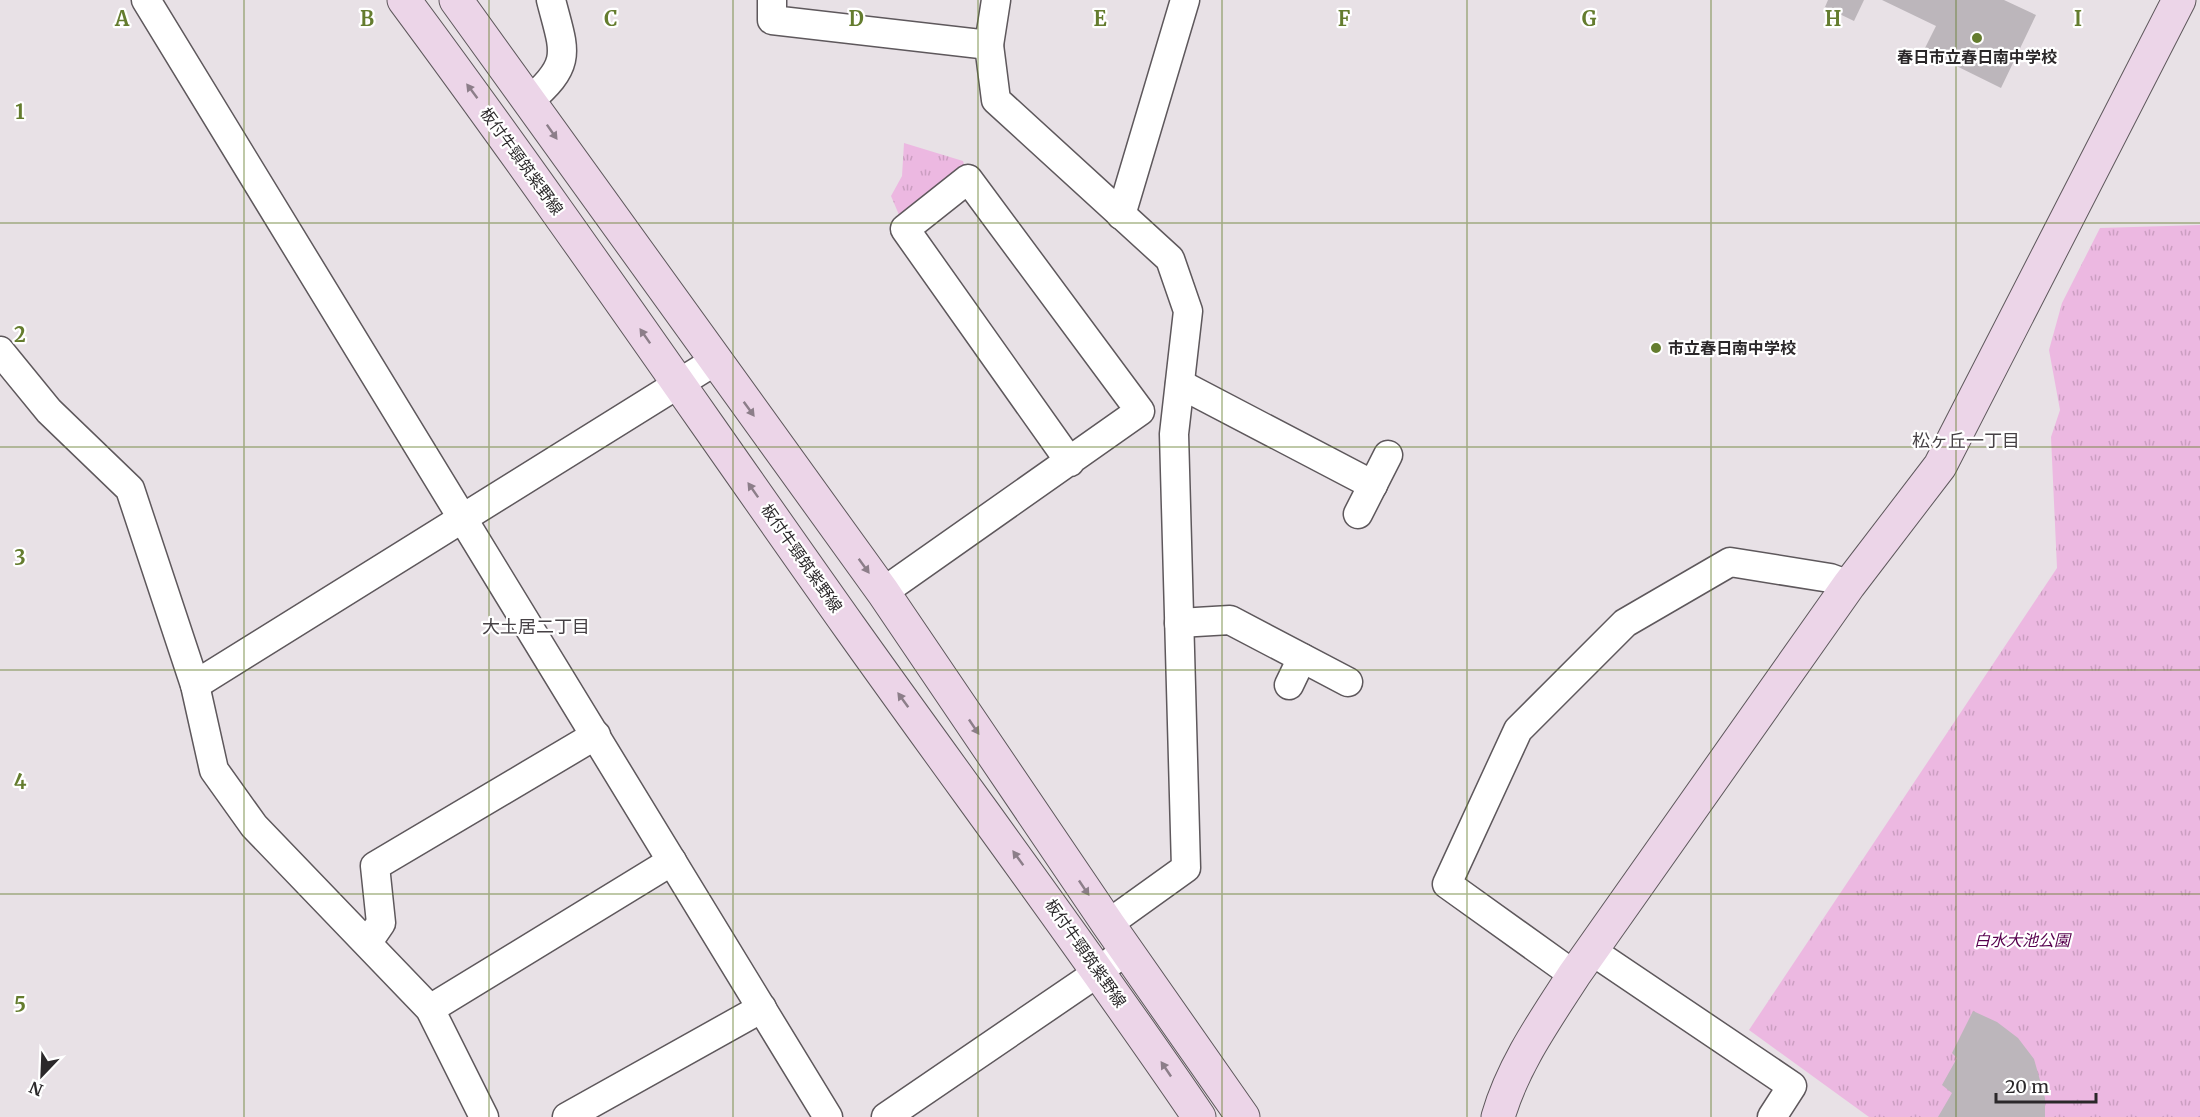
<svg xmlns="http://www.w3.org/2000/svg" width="2200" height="1117" viewBox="0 0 2200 1117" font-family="Merriweather,'Noto Sans JP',serif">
	<defs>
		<pattern id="park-tufts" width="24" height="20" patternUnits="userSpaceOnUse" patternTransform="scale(1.5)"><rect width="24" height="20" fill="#ecb8e1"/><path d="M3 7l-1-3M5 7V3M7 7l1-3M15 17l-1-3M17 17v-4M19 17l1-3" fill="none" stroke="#cb9ec1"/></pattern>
	</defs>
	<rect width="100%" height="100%" fill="#e8e1e6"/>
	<g fill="url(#park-tufts)">
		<polygon points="904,143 963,161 968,179 905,229 891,196 902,176"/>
		<polygon points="2200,225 2200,1117 1869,1117 1749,1030 2057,568 2051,437 2060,410 2049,350 2062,303 2100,228"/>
	</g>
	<g fill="#bcb6bb">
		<polygon points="1828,0 1864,0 1854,21 1825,7"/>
		<polygon points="1882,0 2004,0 2036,15 2001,88 1924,50 1936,26"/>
		<polygon points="1973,1011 1997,1022 2018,1038 2034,1059 2045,1098 2045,1117 1938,1117 1952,1093 1942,1085 1957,1058 1952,1053"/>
	</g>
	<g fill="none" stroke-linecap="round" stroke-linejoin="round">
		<g stroke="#5e585c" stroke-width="31">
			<g id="street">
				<polyline points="146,0 828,1117"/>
				<polyline points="772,0 772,20 989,45 996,0"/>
				<polyline points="989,45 996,100 1170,259 1188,311 1174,434 1186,868 1108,924"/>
				<path d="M 529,101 C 574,63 564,51 551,0"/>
				<polyline points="1121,215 1185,0"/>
				<polyline points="0,351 49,411 130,489 195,685 214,770 254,826 430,1009 484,1117"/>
				<polyline points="1180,384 1373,485"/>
				<polyline points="1358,514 1388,455"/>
				<polyline points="883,592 1140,411 968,179 905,229 1070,462"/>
				<polyline points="1179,623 1230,620 1348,682"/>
				<polyline points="195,685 715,361"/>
				<polyline points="1289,685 1302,658"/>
				<polyline points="368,942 381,923 375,866 596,735"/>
				<polyline points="1592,951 1792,1086 1772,1117"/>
				<polyline points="1574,975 1447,884 1518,730 1625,623 1730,562 1830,578 1849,585"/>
				<polyline points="430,1009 672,861"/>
				<polyline points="567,1117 762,1008"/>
				<polyline points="886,1117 1100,971 1127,949"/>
			</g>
		</g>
		<g stroke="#5e585c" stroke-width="35">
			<g id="secondary">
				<path d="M 404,0 C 557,206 702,419 851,629 C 967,792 1087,952 1199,1117"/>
				<polyline points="456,0 883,592 1108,924 1243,1117"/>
				<path d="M 1498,1117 C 1513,1065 1545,1020 1574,975 L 1849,585 L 1940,466 L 2179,0"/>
			</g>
		</g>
		<use href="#street" stroke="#fff" stroke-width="28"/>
		<use href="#secondary" stroke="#ecd5e8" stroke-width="33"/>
	</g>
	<defs><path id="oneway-solid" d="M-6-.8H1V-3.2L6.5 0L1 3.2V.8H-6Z" transform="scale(1.5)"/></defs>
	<g fill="#8c7e89">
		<use href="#oneway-solid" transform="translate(472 91) rotate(-127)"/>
		<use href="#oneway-solid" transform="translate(552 132) rotate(55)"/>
		<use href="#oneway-solid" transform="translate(645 336) rotate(-125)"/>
		<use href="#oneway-solid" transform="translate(749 409) rotate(54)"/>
		<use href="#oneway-solid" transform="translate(753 490) rotate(-125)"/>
		<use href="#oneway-solid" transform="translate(864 566) rotate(54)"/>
		<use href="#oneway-solid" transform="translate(903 700) rotate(-126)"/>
		<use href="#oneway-solid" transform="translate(974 727) rotate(56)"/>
		<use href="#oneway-solid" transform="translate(1018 858) rotate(-126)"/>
		<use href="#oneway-solid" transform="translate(1084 888) rotate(56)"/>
		<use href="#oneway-solid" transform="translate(1166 1069) rotate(-124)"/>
	</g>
	<path fill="none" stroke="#647c2e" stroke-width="1.5" stroke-opacity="0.55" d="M 244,0 L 244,1117M 489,0 L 489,1117M 733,0 L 733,1117M 978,0 L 978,1117M 1222,0 L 1222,1117M 1467,0 L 1467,1117M 1711,0 L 1711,1117M 1956,0 L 1956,1117M 0,223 L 2200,223M 0,447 L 2200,447M 0,670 L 2200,670M 0,894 L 2200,894"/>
	<g fill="#647c2e" stroke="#fff" stroke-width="2">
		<circle cx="1977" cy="38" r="6"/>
		<circle cx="1656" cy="348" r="6"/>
	</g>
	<g text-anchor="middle" stroke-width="4.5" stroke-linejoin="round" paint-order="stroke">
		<g font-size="16" font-weight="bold" fill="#2b282a" stroke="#fff">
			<text x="1977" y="63">春日市立春日南中学校</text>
			<text x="1668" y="354" text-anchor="start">市立春日南中学校</text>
		</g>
		<g font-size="16" fill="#2b282a" stroke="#fff">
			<text transform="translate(522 161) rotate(54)" y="6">板付牛頸筑紫野線</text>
			<text transform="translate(802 558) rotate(55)" y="6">板付牛頸筑紫野線</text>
			<text transform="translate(1086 953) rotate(55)" y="6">板付牛頸筑紫野線</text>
		</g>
		<g font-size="16" font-style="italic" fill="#57004e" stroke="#fff">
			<text x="2022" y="946">白水大池公園</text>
		</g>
		<g font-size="18" fill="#464145" stroke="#fff">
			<text x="1966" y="447">松ヶ丘一丁目</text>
			<text x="536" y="633">大土居二丁目</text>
		</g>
	</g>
	<g font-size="20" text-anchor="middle" font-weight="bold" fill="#647c2e" stroke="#fff" stroke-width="4.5" stroke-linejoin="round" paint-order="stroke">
		<text x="122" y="26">A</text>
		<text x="367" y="26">B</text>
		<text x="611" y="26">C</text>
		<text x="856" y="26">D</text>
		<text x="1100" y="26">E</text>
		<text x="1344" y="26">F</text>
		<text x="1589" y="26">G</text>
		<text x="1833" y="26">H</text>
		<text x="2078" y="26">I</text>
		<text x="20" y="119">1</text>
		<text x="20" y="342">2</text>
		<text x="20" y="565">3</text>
		<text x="20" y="789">4</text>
		<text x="20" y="1012">5</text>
	</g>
	<g transform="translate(42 1075) rotate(203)" stroke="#ffffff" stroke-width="4.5" paint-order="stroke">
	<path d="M0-4.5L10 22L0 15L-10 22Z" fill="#2b282a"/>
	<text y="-9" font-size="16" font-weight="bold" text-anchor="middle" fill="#2b282a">N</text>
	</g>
	<path d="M1996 1093v9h100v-9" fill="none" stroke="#2b282a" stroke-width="3"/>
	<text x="2005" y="1093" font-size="18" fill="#2b282a" stroke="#ffffff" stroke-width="4.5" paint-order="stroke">20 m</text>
</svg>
